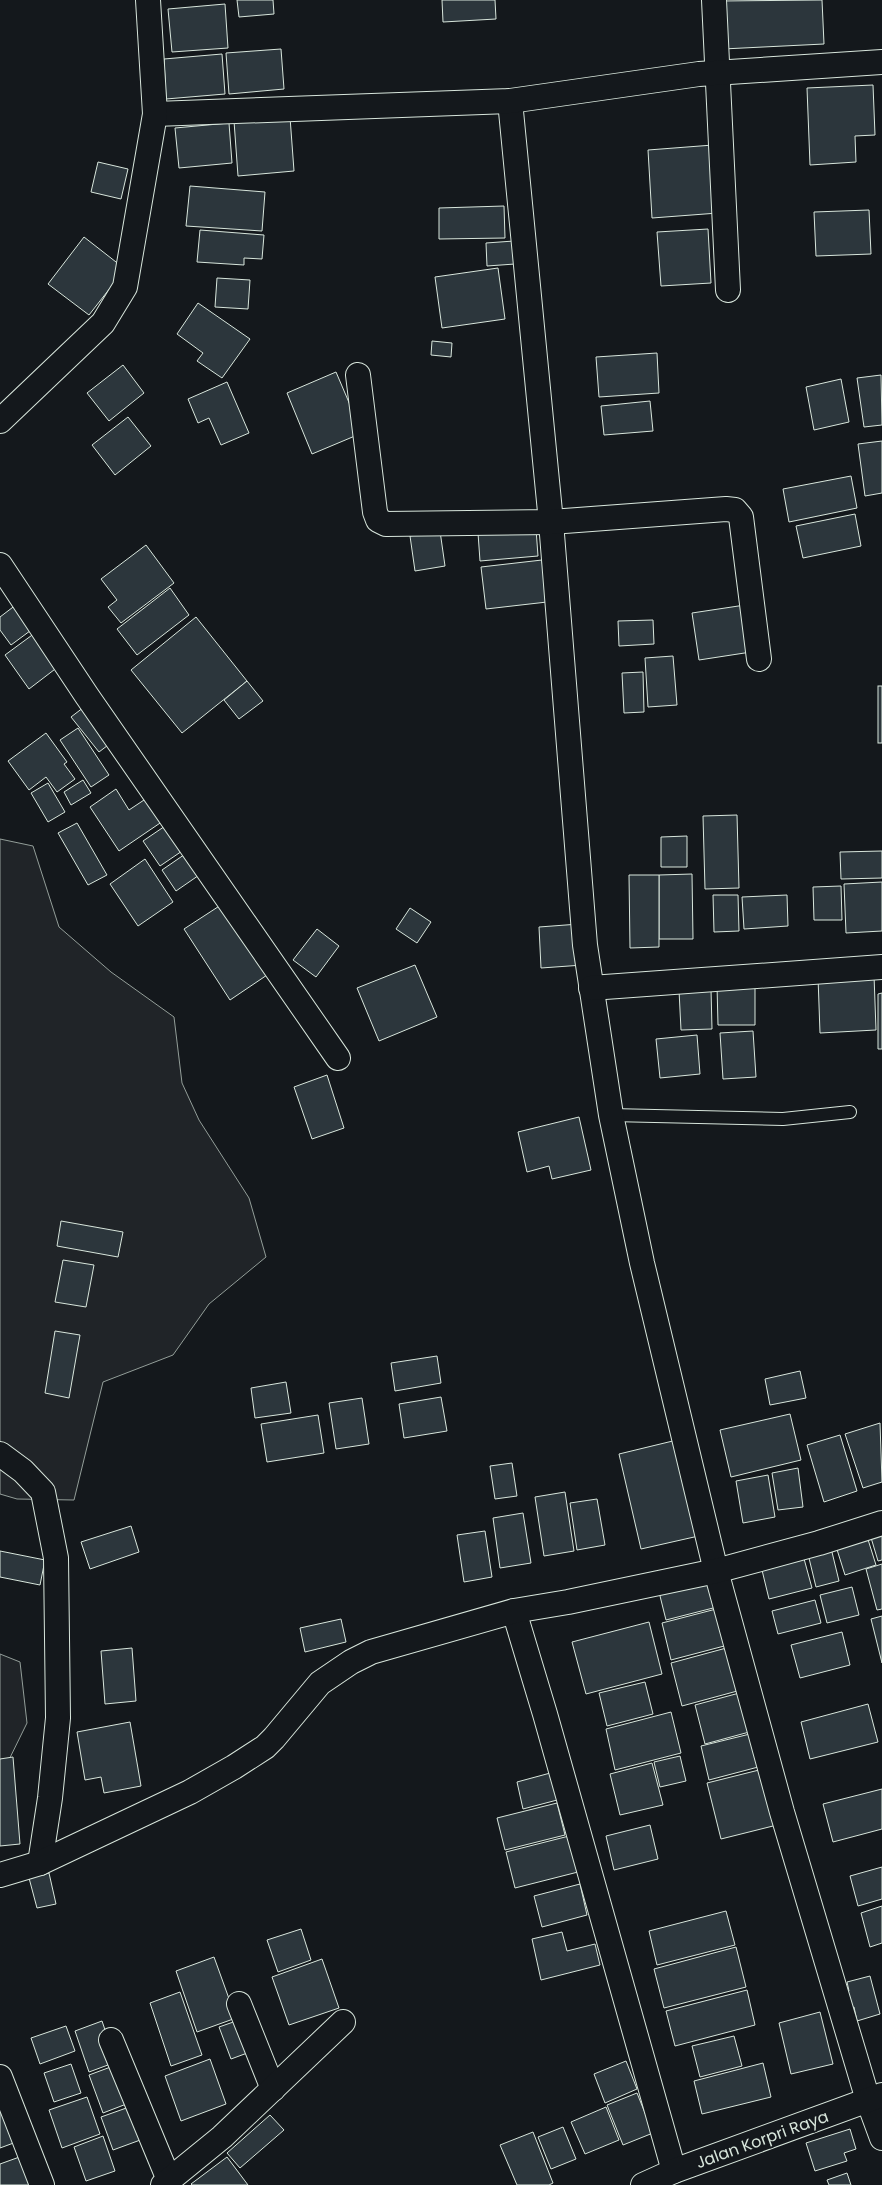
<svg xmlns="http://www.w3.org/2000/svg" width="882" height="2185" viewBox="0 0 882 2185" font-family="Poppins,sans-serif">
	<rect width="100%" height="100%" fill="#14181c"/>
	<g fill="#202428" stroke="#939e99">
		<polygon points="0,839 33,846 59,927 111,972 174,1017 182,1083 199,1120 249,1198 266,1257 209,1304 173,1355 103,1382 74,1500 17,1499 0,1494"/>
		<polygon points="0,1654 20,1662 27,1723 0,1778"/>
	</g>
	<g fill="#2c363c" stroke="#d8e6dc">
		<polygon points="237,0 273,0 274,14 239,17"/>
		<polygon points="442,0 495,0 496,19 443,22"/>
		<polygon points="822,0 824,44 723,49 720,1"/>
		<polygon points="225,4 228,48 172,52 168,9"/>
		<polygon points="281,49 284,89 229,94 226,53"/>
		<polygon points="222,54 225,94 166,99 164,59"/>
		<polygon points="873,85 875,135 855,136 856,162 810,165 807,88"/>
		<polygon points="290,117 294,171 238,176 234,121"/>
		<polygon points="229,123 232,163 179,168 175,128"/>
		<polygon points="713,145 718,213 652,218 648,150"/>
		<polygon points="98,162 128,169 121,199 91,192"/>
		<polygon points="190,186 265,192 262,231 186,226"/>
		<polygon points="504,206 505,238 439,239 439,208"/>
		<polygon points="869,210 871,254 816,256 814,212"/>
		<polygon points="708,229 711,283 661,286 657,232"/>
		<polygon points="200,230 264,235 262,259 244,258 244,265 197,262"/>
		<polygon points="84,237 125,269 89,315 48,284"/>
		<polygon points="514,241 515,264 487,266 486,243"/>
		<polygon points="498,268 505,319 442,328 435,277"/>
		<polygon points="217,278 250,280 248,309 215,307"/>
		<polygon points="198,303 250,339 222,378 197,361 203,353 177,334"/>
		<polygon points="432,341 452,343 451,357 431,355"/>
		<polygon points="657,353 659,393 599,397 596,357"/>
		<polygon points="123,365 144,393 109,421 87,393"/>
		<polygon points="336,372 362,433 312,454 287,393"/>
		<polygon points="881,375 882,425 864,427 857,378"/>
		<polygon points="841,379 849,422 814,430 806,387"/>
		<polygon points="227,382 249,433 221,445 209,418 198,423 188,399"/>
		<polygon points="650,401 653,431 604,435 601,406"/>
		<polygon points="128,417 151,446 115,475 92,445"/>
		<polygon points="882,441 882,493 865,496 858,444"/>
		<polygon points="851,476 857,508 789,522 783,489"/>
		<polygon points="855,514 861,546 803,558 796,526"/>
		<polygon points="536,529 538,556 480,561 478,533"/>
		<polygon points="440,531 445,566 415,571 410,536"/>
		<polygon points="146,545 174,583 121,623 108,607 117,600 101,579"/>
		<polygon points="542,560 547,602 486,609 481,567"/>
		<polygon points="170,588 189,615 137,655 117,629"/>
		<polygon points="21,601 38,625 11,645 0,630 0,617"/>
		<polygon points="745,605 751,652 699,660 692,613"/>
		<polygon points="196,617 247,681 182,733 131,670"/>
		<polygon points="653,620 654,644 619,646 618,621"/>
		<polygon points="39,630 63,663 29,689 5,655"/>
		<polygon points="673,656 677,705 648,707 645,658"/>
		<polygon points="643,672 644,712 624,713 622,673"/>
		<polygon points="247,681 263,701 239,719 224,700"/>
		<rect x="878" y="686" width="4" height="57"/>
		<polygon points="88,704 116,739 99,752 71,717"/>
		<polygon points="78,728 109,775 91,787 60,740"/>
		<polygon points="46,733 67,762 64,764 75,779 57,792 46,777 29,790 8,761"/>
		<polygon points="83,780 91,793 71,805 64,792"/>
		<polygon points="48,783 65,812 48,822 31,793"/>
		<polygon points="116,789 129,810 150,796 166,819 119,851 90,807"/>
		<polygon points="737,815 739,888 705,889 703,816"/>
		<polygon points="171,822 188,847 160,866 143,841"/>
		<polygon points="77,823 107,875 88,885 58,833"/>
		<polygon points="687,836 687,867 661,867 661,837"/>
		<polygon points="191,850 205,871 176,891 162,870"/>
		<polygon points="882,851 882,878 841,879 840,852"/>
		<polygon points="145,859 173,902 138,926 110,884"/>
		<polygon points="692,874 693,939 659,939 659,875"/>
		<polygon points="629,875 659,875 659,947 630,948"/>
		<polygon points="882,882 882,931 846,933 844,884"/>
		<polygon points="841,886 842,920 814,920 813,887"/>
		<polygon points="713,895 738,895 739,931 714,932"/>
		<polygon points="787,895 788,926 744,929 742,897"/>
		<polygon points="227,901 273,971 230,1000 184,929"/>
		<polygon points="410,908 431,922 417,943 396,929"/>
		<polygon points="579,924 583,965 541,968 539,927"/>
		<polygon points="317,929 339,946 316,977 293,960"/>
		<polygon points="415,965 437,1017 379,1041 357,988"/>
		<polygon points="874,975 876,1030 820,1033 818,977"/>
		<polygon points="755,984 755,1025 718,1025 717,985"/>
		<polygon points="711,989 712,1029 681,1030 679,990"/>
		<polygon points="882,993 882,1049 878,1049 878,994"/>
		<polygon points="753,1031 756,1077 723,1079 720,1033"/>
		<polygon points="697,1035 700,1074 660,1078 656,1039"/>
		<polygon points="327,1075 344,1128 312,1139 294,1087"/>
		<polygon points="579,1117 591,1170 552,1179 549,1166 527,1172 518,1132"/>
		<polygon points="61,1221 123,1232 118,1257 57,1246"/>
		<polygon points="63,1260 94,1265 86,1307 55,1302"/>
		<polygon points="55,1331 80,1335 69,1398 45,1393"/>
		<polygon points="437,1356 441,1383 395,1391 391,1363"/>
		<polygon points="800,1371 806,1398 770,1405 765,1379"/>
		<polygon points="286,1382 291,1413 255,1418 251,1388"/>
		<polygon points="441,1397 447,1431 404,1438 399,1404"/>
		<polygon points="362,1398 369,1444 336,1449 329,1403"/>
		<polygon points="790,1414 801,1460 731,1477 720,1430"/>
		<polygon points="318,1415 324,1453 267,1462 261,1424"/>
		<polygon points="880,1423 882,1482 863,1488 845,1434"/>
		<polygon points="840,1435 857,1491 824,1502 807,1445"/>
		<polygon points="681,1439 703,1535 641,1549 619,1454"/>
		<polygon points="512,1463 517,1496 495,1499 490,1466"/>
		<polygon points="798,1468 803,1507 778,1510 772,1473"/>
		<polygon points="768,1475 775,1517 743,1523 736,1481"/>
		<polygon points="565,1492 574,1551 544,1556 535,1497"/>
		<polygon points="597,1499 605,1545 577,1550 570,1503"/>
		<polygon points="523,1513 531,1563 500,1568 493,1518"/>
		<polygon points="131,1526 139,1552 90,1569 81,1542"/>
		<polygon points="882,1527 882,1560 878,1561 869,1531"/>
		<polygon points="865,1530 876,1565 845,1575 834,1540"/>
		<polygon points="485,1531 492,1577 464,1582 457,1535"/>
		<polygon points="831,1548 839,1581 816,1587 808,1554"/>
		<polygon points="0,1551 45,1560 40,1585 0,1577"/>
		<polygon points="803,1555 812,1588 769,1599 761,1566"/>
		<polygon points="882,1564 882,1609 877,1610 866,1569"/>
		<polygon points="709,1576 717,1607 666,1620 658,1588"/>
		<polygon points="852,1587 859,1615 827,1623 820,1595"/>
		<polygon points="815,1600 821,1623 778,1634 772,1611"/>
		<polygon points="720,1608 728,1645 671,1660 662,1623"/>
		<polygon points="882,1616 882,1663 871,1619"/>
		<polygon points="341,1619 346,1642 305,1652 300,1628"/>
		<polygon points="649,1622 662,1674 586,1694 572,1642"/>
		<polygon points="842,1632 850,1665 800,1678 791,1645"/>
		<polygon points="730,1647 741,1690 682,1706 671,1663"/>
		<polygon points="132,1648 136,1701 105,1704 101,1651"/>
		<polygon points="645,1682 653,1714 607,1726 599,1693"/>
		<polygon points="743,1692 753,1731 705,1744 695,1705"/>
		<polygon points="868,1704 878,1742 810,1759 801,1722"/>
		<polygon points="671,1712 681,1753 615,1770 606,1729"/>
		<polygon points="130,1722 141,1786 104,1793 101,1777 85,1780 77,1732"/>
		<polygon points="754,1733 762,1766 709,1780 701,1746"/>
		<polygon points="680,1756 686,1781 660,1787 654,1762"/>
		<polygon points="13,1757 20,1844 0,1846 0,1759"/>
		<polygon points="652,1763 663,1805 620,1815 610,1774"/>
		<polygon points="763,1769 777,1825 721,1839 707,1783"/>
		<polygon points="554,1772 561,1799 523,1809 517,1782"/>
		<polygon points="882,1789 882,1829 833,1842 823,1804"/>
		<polygon points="557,1803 565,1835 505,1850 497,1818"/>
		<polygon points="650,1825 658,1859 614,1870 606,1836"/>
		<polygon points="569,1836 578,1872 515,1888 506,1852"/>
		<polygon points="882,1867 882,1899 858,1906 850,1876"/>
		<polygon points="49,1873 56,1904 37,1908 29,1878"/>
		<polygon points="580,1884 587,1915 542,1927 534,1896"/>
		<polygon points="882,1906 882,1943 870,1947 861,1913"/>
		<polygon points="726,1911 735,1945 657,1965 649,1931"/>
		<polygon points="301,1929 311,1960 278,1972 267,1940"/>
		<polygon points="562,1932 567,1951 595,1944 600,1965 541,1980 532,1939"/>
		<polygon points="736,1947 746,1987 664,2008 654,1969"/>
		<polygon points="214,1957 236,2018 197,2032 176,1971"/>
		<polygon points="322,1959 339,2008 289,2025 272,1977"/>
		<polygon points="870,1976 880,2014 857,2021 854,2007 847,2009 843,1993 849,1991 847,1982"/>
		<polygon points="747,1990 755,2025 675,2046 666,2011"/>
		<polygon points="180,1992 202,2055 171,2066 150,2003"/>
		<polygon points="820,2012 833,2064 791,2074 779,2023"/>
		<polygon points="239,2020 250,2052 231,2059 219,2027"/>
		<polygon points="102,2021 116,2062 89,2072 75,2031"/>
		<polygon points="66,2026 75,2051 40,2064 31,2038"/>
		<polygon points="734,2036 742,2066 700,2077 692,2046"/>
		<polygon points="210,2059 226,2104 181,2121 165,2076"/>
		<polygon points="626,2061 637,2089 605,2103 594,2074"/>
		<polygon points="763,2063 771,2097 702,2114 694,2081"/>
		<polygon points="71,2064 81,2093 54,2102 44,2073"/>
		<polygon points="116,2065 129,2103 103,2113 89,2075"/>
		<polygon points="0,2087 19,2141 0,2148"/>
		<polygon points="637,2093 653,2133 623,2145 607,2105"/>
		<polygon points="87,2097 100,2134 62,2148 49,2110"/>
		<polygon points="132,2106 143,2139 113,2150 101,2117"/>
		<polygon points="606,2107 619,2140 585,2154 571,2122"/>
		<polygon points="270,2115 284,2130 240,2168 227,2153"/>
		<polygon points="563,2127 576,2159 551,2169 538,2137"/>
		<polygon points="850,2129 856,2149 844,2153 847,2161 815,2171 806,2143"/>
		<polygon points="533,2132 553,2183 549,2185 517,2185 500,2145"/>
		<polygon points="103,2136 115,2171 86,2181 74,2147"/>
		<polygon points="25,2155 35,2185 0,2185 0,2164"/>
		<polygon points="227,2157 248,2185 192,2185 191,2184"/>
		<polygon points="847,2173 851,2185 829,2185 827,2180"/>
	</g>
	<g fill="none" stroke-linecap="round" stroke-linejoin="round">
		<g stroke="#d8e6dc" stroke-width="14">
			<polyline id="service" points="611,1115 783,1119 850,1112"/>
		</g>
		<g stroke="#d8e6dc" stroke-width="26">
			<g id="minor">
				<polyline points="714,0 728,290"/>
				<polyline points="510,101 551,522 585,945 611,1115 642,1263 716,1571 782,1812 868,2100 882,2138"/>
				<polyline points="155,114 510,101 699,74 882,62"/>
				<polyline points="358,375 375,512 378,520 386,524 551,522 726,509 735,510 741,517 759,659"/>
				<polyline points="0,421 103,323 125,287 155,114 148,0"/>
				<polyline points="0,565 87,696 338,1058"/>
				<polyline points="591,988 882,967"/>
				<polyline points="0,1454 23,1471 43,1492 56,1558 58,1718 50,1798 40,1863"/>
				<polyline points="514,1611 545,1714 674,2171"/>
				<polyline points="0,1875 40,1863 190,1792 234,1767 265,1747 274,1738 320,1683 351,1662 371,1652 514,1611 568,1602 716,1571 819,1543 882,1523"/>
				<polyline points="239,2004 273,2089"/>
				<polyline points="111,2040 169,2180"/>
				<polyline points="0,2077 42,2185"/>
				<polyline points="163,2185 222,2137 343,2022"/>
				<polyline points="643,2185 674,2171 882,2095"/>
			</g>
		</g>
		<use href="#service" stroke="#14181c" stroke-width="12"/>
		<use href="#minor" stroke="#14181c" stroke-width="24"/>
	</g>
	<g text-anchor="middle" stroke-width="4" stroke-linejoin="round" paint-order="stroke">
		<g font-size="16" fill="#d8e6dc" stroke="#14181c">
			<text transform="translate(762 2139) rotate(-20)" y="6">Jalan Korpri Raya</text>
		</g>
	</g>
</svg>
